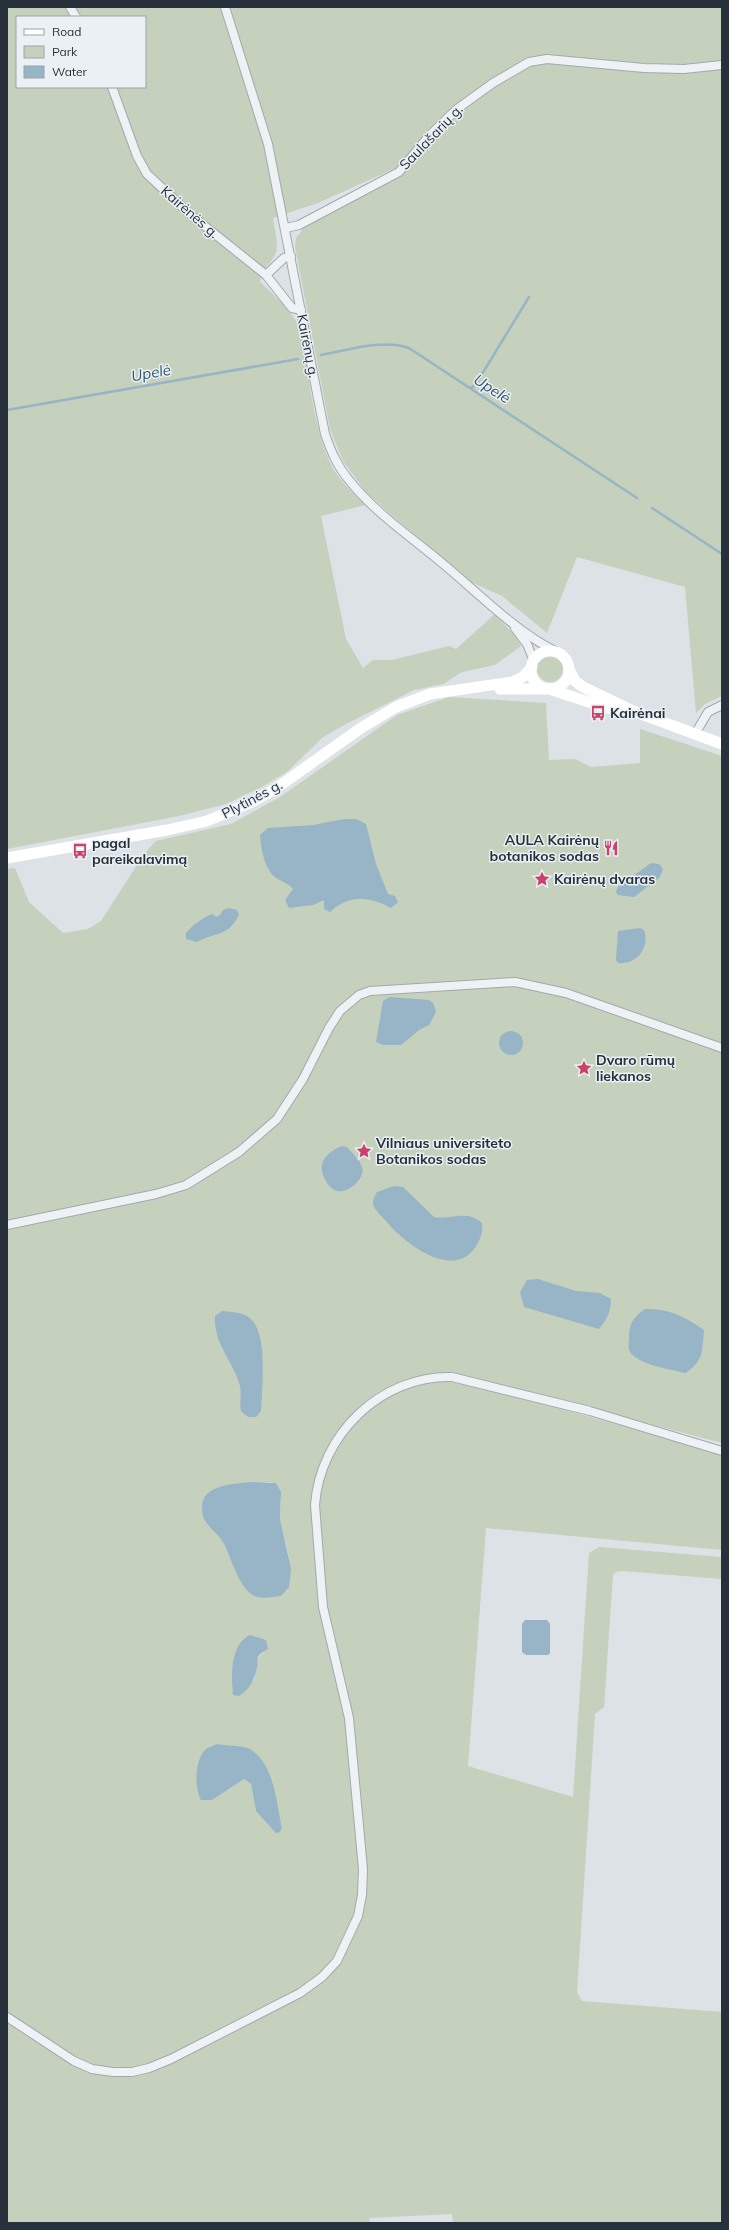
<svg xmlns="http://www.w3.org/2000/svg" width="729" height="2230" viewBox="0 0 729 2230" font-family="Mulish,sans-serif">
	<rect width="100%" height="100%" fill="#dce2e6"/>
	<g fill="#c5d0bd" fill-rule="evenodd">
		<path d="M 7,7 L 722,7 L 722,696 L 705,704 L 696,713 L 685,587 L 577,557 L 547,633 L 502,596 L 471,582 L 388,512 L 366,492 L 343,461 L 330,429 L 295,247 L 296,238 L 306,225 L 407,170 L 400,166 L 318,203 L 273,218 C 274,228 280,245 275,255 C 268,268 264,264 260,282 C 278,299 292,310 302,333 C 309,374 314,443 338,476 C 346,487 356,496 366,505 L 321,516 L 346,639 L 363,668 L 373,660 L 392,660 L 449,646 L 456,649 L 495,614 L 517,638 L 521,646 L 495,665 L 462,672 L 443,684 L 414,690 L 344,725 L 322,738 L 288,771 L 262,787 L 226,804 L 179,816 L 7,849 ZM 17,17 L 145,17 L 145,87 L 17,87 Z"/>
		<circle cx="550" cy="669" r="13"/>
		<path d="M 449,697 L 546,703 L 549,760 L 575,759 L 591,767 L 640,763 L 640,729 L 722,756 L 722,1443 L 486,1381 L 484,1387 L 722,1454 L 722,1550 L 486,1528 L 468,1766 L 573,1797 L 589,1553 L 599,1547 L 722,1557 L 722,1579 L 622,1571 L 616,1572 L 613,1575 L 604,1707 L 595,1714 L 577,1992 L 582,2001 L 722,2012 L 722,2223 L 453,2223 L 452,2214 L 369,2218 L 370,2223 L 7,2223 L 7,869 L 15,868 L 29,902 L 63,933 L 88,929 L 101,921 L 144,854 L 156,841 L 231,824 L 280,797 L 397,715 ZM 251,1482 L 271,1482 L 281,1499 L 280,1519 L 288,1554 L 290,1578 L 252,1594 L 242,1582 L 219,1534 L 213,1529 L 203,1499 L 221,1486 ZM 250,1635 L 264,1652 C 255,1657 257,1670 254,1680 L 233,1694 C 231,1675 231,1644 250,1635 ZM 206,1749 L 272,1781 L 282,1828 L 280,1832 L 256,1811 L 251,1784 L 244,1779 L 229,1788 L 197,1787 Z"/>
	</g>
	<g fill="#97b5c6">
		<path d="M 344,819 L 356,819 L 366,824 L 376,864 L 388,894 L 395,896 L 398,902 L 391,908 C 369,896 349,894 330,912 L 324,909 L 324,900 L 313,905 L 289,908 L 285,900 L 293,889 C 288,883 282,882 275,877 C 264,868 261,848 260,835 L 268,828 L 313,825 Z"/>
		<polygon points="651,863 659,864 663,869 660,877 634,897 618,895 616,892 618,887"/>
		<path d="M 228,908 L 237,910 L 239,915 C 227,938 216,931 197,942 L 186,939 L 186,933 C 193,925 203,917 213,914 L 216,917 L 220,915 L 223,910 Z"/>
		<path d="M 640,928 L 644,930 C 650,947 637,965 618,963 L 616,960 L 618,931 Z"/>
		<polygon points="389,997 429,1000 433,1003 436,1012 429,1025 419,1030 401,1045 383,1045 376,1042 383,1001"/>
		<circle cx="511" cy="1043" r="12"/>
		<path d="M 342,1146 L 347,1147 C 352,1153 360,1160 362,1167 C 366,1178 348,1194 337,1191 C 333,1190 328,1185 326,1181 C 316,1164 325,1153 342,1146 Z"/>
		<path d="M 394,1186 L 403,1187 L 434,1217 C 451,1220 467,1209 482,1223 C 483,1232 481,1238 476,1246 C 454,1282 404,1243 386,1221 C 381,1216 375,1210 373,1204 C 373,1199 375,1196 377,1192 Z"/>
		<path d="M 538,1279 L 576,1291 L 600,1293 L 611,1299 C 611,1312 607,1319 599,1329 L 524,1307 L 520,1292 L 527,1280 Z"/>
		<path d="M 645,1309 C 671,1309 683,1316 704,1330 C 702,1351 704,1360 686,1373 C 673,1370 634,1364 629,1350 C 628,1346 629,1341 629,1337 C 629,1323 634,1317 645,1309 Z"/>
		<path d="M 222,1311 C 231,1312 244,1312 251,1319 C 268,1335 262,1388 261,1411 L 256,1417 L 248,1417 L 241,1411 C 239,1403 242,1394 240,1386 C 234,1363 213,1343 215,1316 Z"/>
		<path d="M 251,1482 L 276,1483 L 281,1492 L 280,1519 L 291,1569 L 289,1587 L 281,1596 C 272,1597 259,1600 251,1594 C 238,1583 232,1561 225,1546 C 220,1535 212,1531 206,1522 C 203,1518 202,1513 202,1508 C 201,1484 235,1484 251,1482 Z"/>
		<polygon points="525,1620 547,1620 550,1624 550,1653 548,1655 526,1655 522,1652 522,1624"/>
		<path d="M 250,1635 L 266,1640 L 268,1649 C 265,1651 260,1653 258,1657 C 257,1660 258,1663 257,1667 C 255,1679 250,1689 239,1696 L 233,1695 C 231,1676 230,1644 250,1635 Z"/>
		<path d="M 217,1744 C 226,1746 242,1745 250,1749 C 275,1765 276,1802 282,1828 L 280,1832 L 276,1833 L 256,1811 L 251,1784 L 244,1779 L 212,1800 L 201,1800 C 194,1788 195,1760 205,1750 C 208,1747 213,1746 217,1744 Z"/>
	</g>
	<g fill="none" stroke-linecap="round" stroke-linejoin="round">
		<g stroke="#97b5c6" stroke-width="2.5">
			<path d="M 321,355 C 349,350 382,339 409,348 L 637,498"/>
			<polyline points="471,388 476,384 529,297"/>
			<polyline points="7,410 298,359"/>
			<polyline points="652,508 722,554"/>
		</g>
		<g stroke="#a2a9b0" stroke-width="10">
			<g id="minor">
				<polyline points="70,7 76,17"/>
				<path d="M 225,7 L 268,144 L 325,434 C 331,451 337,466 349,480 C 374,512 411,537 442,563 C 476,591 516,632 555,651"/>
				<polyline points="112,87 137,156 147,174 191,215 266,275 292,308 301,310"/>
				<polyline points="286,228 299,225 399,172 429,136 457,109 493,83 529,62 547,59 644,68 684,69 722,65"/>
				<polyline points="266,275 284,258 291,256"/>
				<polyline points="515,628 527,644 534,661"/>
				<polyline points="695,734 708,712 722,705"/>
				<polyline points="7,1225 156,1194 186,1185 239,1152 277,1119 303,1079 329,1028 340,1011 359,995 370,991 515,982 566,993 722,1048"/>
				<path d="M 7,2017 L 74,2061 L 92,2069 L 113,2072 L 132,2072 L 149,2068 L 171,2059 L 300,1993 L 322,1977 L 337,1961 L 358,1916 L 362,1895 L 363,1869 L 349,1718 L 323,1607 L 315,1505 C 320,1435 381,1375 452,1377 L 590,1411 L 722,1451"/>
			</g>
		</g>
		<use href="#minor" stroke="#eff2f5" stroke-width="8"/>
		<g stroke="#fff" stroke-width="11">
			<circle cx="550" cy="670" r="19"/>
			<polyline points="569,669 575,681 583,687 633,711 722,744"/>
			<polyline points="500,689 549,689 607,708 626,710"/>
			<polyline points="7,858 167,830 207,821 252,802 275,789 361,728 396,707 430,694 512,682 523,677 532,667"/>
		</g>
	</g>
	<defs>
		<g id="bus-bare" transform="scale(1.2)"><path d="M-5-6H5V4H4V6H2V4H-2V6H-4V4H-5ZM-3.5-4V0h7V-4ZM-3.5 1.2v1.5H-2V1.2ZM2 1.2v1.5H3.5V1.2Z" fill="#cb4169" stroke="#ebf0f4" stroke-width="2.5" paint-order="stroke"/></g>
		<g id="restaurant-bare" transform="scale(1.2)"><path d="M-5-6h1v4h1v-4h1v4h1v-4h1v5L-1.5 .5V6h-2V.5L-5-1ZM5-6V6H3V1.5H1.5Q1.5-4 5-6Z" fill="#cb4169" stroke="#ebf0f4" stroke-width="2.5" paint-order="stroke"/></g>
		<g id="sight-bare" transform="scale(1.2)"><path d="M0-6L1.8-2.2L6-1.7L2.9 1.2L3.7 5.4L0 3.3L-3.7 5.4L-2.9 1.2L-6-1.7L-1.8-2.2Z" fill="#cb4169" stroke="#ebf0f4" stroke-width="2.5" paint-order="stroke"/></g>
	</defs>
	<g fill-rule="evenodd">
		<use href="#bus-bare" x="598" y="713"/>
		<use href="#restaurant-bare" x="611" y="848"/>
		<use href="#bus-bare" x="80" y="851"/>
		<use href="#sight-bare" x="542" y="879"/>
		<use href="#sight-bare" x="584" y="1068"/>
		<use href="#sight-bare" x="364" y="1151"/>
	</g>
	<g text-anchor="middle" stroke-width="3" stroke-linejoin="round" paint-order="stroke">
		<g font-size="14" fill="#26313c" stroke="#ebf0f4">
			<text transform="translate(431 137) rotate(-46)" y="5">Saulašarių g.</text>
			<text transform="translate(190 212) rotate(41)" y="5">Kairėnės g.</text>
			<text transform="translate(308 346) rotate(79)" y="5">Kairėnų g.</text>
			<text transform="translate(252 799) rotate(-28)" y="5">Plytinės g.</text>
		</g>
		<g font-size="14" font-weight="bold" fill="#26313c" stroke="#ebf0f4" text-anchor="start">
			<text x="610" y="718">Kairėnai</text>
			<text x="599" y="845" text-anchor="end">AULA Kairėnų<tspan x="599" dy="16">botanikos sodas</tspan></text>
			<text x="92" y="848">pagal<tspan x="92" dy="16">pareikalavimą</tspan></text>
			<text x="554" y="884">Kairėnų dvaras</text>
			<text x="596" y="1065">Dvaro rūmų<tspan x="596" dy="16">liekanos</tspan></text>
			<text x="376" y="1148">Vilniaus universiteto<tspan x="376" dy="16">Botanikos sodas</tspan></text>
		</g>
		<g font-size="15" font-style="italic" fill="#31566f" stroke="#ebf0f4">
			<text transform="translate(151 373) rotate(-10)" y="5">Upelė</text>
			<text transform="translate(492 389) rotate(33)" y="5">Upelė</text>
		</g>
	</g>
	<rect width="729" height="2230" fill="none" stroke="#26313c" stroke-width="16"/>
	<rect x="16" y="16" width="130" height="72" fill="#ebf0f4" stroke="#9ca4aa"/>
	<rect x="24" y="29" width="20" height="6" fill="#ffffff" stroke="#9ca4aa"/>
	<text x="52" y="36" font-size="12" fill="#26313c">Road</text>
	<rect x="24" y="46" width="20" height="12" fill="#c5d0bd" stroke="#9ca4aa"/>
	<text x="52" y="56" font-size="12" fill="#26313c">Park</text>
	<rect x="24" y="66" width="20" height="12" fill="#97b5c6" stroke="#9ca4aa"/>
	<text x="52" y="76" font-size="12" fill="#26313c">Water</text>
</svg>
